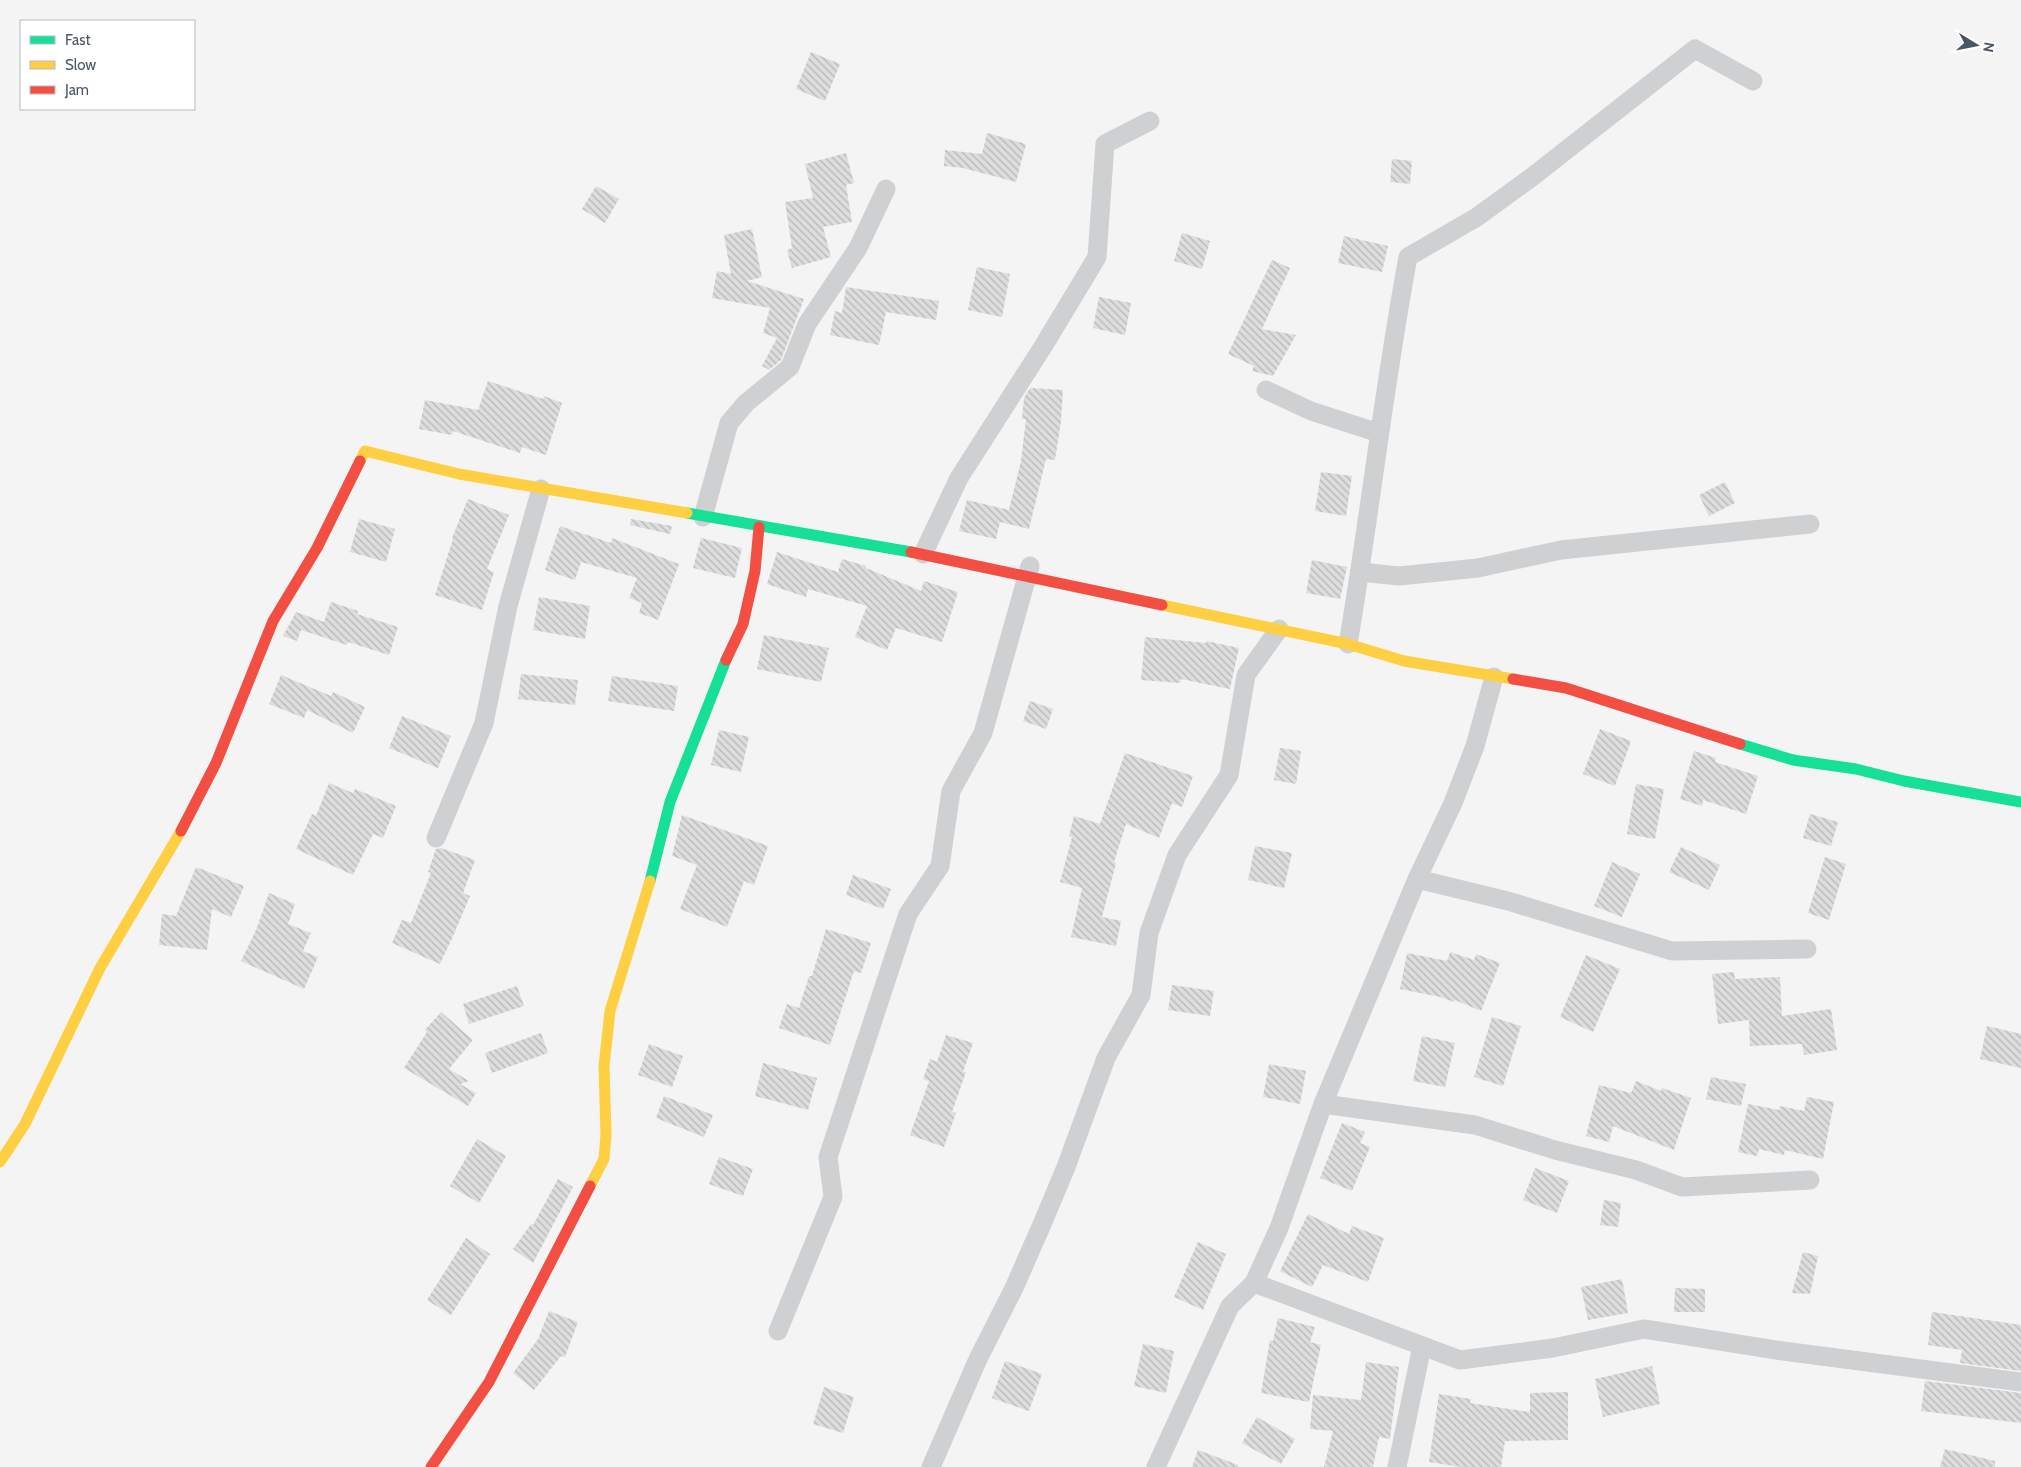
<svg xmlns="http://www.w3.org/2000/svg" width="2021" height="1467" viewBox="0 0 2021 1467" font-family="Cabin,sans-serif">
	<defs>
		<pattern id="building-back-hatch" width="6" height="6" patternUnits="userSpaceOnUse" patternTransform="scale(1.25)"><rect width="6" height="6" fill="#ddddde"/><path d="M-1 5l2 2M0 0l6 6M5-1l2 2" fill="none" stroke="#b5b6b7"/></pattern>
	</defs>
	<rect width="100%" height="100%" fill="#f4f4f4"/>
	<g fill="url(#building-back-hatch)">
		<polygon points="811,52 840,64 825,101 796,89"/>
		<polygon points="987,133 1026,144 1016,182 963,168 944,166 945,150 982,154"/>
		<polygon points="846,153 854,183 846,185 852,222 823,227 831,257 792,268 787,250 792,248 785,202 813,198 805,164"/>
		<polygon points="1392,159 1412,161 1410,184 1390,182"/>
		<polygon points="596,186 619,199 605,223 582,209"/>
		<polygon points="752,229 762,277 747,281 804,299 781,360 769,370 762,366 777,338 763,333 770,308 712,298 717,271 731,274 724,235"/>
		<polygon points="1182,233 1210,241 1202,269 1174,261"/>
		<polygon points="1344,236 1388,246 1382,272 1338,263"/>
		<polygon points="1272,260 1290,268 1262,329 1296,335 1273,376 1252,371 1254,366 1228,354"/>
		<polygon points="977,267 1010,274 1002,317 968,310"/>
		<polygon points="846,287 939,301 936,320 886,312 879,345 830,335 835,311 842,313"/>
		<polygon points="1099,297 1131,303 1125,335 1093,328"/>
		<polygon points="488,381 543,399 544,396 562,403 546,455 522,447 520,453 453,431 452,435 419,429 425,400 478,410"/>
		<polygon points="1030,388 1063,390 1061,421 1055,460 1046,459 1029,529 1000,522 996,539 959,531 967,500 1009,510 1021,461 1026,419 1022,419 1024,398"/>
		<polygon points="1321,472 1352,476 1346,516 1315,511"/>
		<polygon points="1725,482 1735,503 1709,516 1699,495"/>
		<polygon points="468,499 509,515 487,569 494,572 482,610 435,595 453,539 452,538"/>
		<polygon points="359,519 395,529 386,562 350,552"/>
		<polygon points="631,519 672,526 670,534 630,525"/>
		<polygon points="560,526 611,543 612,538 679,564 658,620 639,613 642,603 629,598 637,578 581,562 575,580 545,570"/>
		<polygon points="701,538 742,548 735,578 693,568"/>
		<polygon points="777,552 838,572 842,559 866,566 866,568 921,591 924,581 958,592 942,642 896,628 887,650 855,637 867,606 808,589 806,597 767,584"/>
		<polygon points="1312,560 1347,567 1340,599 1306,593"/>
		<polygon points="539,597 590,606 585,639 533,630"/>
		<polygon points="331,602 358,611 357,614 398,627 389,655 348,642 347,645 301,630 297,641 283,636 296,612 324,622"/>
		<polygon points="764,635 829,648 821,682 757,669"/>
		<polygon points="1145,637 1206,643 1206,641 1239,648 1230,689 1181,679 1180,683 1141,680"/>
		<polygon points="521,674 578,680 575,705 518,699"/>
		<polygon points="281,675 331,696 333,692 365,707 353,733 307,710 304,718 269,704"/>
		<polygon points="612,676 678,686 674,711 608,701"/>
		<polygon points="1030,701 1053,709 1046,729 1023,721"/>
		<polygon points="402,716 451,736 438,768 389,748"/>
		<polygon points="1600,729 1631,741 1615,786 1583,774"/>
		<polygon points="719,730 749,737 741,772 711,765"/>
		<polygon points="1280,748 1301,751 1296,784 1274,780"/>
		<polygon points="1694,751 1716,758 1715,762 1758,776 1746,814 1703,800 1702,806 1680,799"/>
		<polygon points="1125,753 1193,776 1182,807 1172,803 1159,838 1126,824 1114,862 1116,863 1102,917 1121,921 1116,946 1071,937 1082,888 1060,882 1072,837 1069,836 1074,816 1100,824"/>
		<polygon points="329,783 353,793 355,789 396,806 383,838 373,834 353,875 296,849 312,814 316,816"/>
		<polygon points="1636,784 1664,789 1655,839 1627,834"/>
		<polygon points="1810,814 1838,822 1831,846 1803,838"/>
		<polygon points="682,815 768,846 754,885 744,881 727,927 680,909 697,865 672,856"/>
		<polygon points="1255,846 1292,853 1284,888 1248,880"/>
		<polygon points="1681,847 1720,865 1709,890 1669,872"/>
		<polygon points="441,848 475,860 463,893 470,896 454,934 440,964 392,943 402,920 411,923 431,873 428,872 436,849"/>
		<polygon points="1825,857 1846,864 1829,920 1808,913"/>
		<polygon points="1612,862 1640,874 1622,917 1594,906"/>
		<polygon points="196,867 244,886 231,917 212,909 207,950 159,945 162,914 176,916"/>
		<polygon points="853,875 891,889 883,909 846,895"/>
		<polygon points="269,893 295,904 288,924 311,933 303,951 318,957 304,989 241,961 256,930"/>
		<polygon points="826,929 871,943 861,973 854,971 830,1045 779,1028 787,1004 799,1008 809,976 812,976"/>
		<polygon points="1450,952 1474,960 1476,954 1500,963 1481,1011 1455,1000 1454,1002 1440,997 1400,989 1407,953 1447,961"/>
		<polygon points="1586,955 1620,969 1593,1032 1560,1017"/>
		<polygon points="1734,972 1735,979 1780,977 1782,1016 1831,1009 1837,1050 1804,1055 1802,1044 1750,1046 1749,1020 1718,1024 1712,974"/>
		<polygon points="1172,985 1214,991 1210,1016 1168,1010"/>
		<polygon points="517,986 524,1006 469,1024 463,1004"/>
		<polygon points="441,1012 473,1040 449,1069 469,1081 460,1084 476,1093 468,1106 404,1068 427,1032 425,1030"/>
		<polygon points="1492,1017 1521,1026 1503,1086 1474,1077"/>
		<polygon points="1987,1026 2021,1034 2021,1068 1980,1059"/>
		<polygon points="541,1033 548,1053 492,1073 485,1053"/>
		<polygon points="946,1035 973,1043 963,1072 966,1072 952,1112 956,1113 944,1147 910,1135 929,1081 923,1079 930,1059 937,1062"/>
		<polygon points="1422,1036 1455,1043 1445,1087 1413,1081"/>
		<polygon points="649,1044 683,1056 672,1087 638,1075"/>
		<polygon points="763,1063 817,1078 808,1110 755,1096"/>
		<polygon points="1269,1064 1306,1071 1300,1104 1263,1097"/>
		<polygon points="1711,1077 1746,1084 1741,1106 1706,1099"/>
		<polygon points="1636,1081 1661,1091 1662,1088 1691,1098 1674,1150 1613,1126 1609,1142 1586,1136 1599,1085 1631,1093"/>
		<polygon points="664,1096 713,1115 704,1137 656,1118"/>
		<polygon points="1807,1097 1834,1102 1823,1159 1785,1150 1784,1155 1759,1149 1757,1156 1738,1152 1748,1104 1779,1110 1780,1106 1804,1111"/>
		<polygon points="1342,1123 1365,1132 1360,1143 1370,1147 1352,1191 1320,1178"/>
		<polygon points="477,1139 506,1156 479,1203 450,1186"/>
		<polygon points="719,1157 753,1169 743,1196 709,1184"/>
		<polygon points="1535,1168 1569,1181 1557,1213 1523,1200"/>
		<polygon points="558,1179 573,1187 533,1263 513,1249 531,1224 533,1225"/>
		<polygon points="1604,1200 1621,1203 1618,1227 1600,1225"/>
		<polygon points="1308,1214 1349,1234 1352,1226 1384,1238 1368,1282 1323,1265 1312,1287 1280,1271"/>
		<polygon points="466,1238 490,1254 451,1315 427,1300"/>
		<polygon points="1198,1242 1226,1254 1203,1310 1174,1297"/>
		<polygon points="1803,1252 1818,1256 1810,1294 1792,1293"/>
		<polygon points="1622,1279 1628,1313 1588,1320 1581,1287"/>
		<polygon points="1675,1288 1705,1289 1705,1312 1674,1312"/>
		<polygon points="549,1311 578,1322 565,1357 561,1356 534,1390 513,1373 538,1339"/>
		<polygon points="1932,1312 2021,1325 2021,1371 1960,1363 1962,1350 1928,1345"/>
		<polygon points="1278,1318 1315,1327 1310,1342 1321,1345 1309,1402 1261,1393 1270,1340 1273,1341"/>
		<polygon points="1143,1344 1174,1351 1166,1393 1134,1386"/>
		<polygon points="1005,1361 1042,1374 1029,1411 992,1398"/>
		<polygon points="1366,1362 1399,1367 1390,1439 1379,1437 1373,1467 1324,1467 1333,1431 1310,1429 1313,1395 1361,1400"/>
		<polygon points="1652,1366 1660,1404 1603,1417 1595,1379"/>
		<polygon points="1925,1381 2021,1393 2021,1423 1921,1411"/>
		<polygon points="824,1387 854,1397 843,1433 813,1424"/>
		<polygon points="1568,1392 1568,1440 1505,1441 1501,1467 1461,1467 1429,1462 1439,1394 1471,1399 1470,1403 1530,1412 1530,1393"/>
		<polygon points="1257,1417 1295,1439 1281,1464 1242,1443"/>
		<polygon points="1945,1449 1995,1461 1995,1467 1940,1467"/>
		<polygon points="1198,1450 1238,1465 1238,1467 1192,1467"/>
	</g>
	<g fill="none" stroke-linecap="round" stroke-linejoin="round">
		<g stroke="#ced0d2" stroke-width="19">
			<polyline points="1266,390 1311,411 1379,433"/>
			<polyline points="703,517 729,423 746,403 790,367 807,324 858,248 886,189"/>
			<polyline points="923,554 959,478 1044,345 1097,257 1105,144 1150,121"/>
			<polyline points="1360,572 1399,576 1478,568 1561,550 1810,524"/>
			<path d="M 1348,644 C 1370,515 1384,385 1408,257 L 1477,217 L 1532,177 L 1695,49 L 1753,81"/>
			<polyline points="1494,677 1475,746 1453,803 1417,879 1508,901 1672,951 1807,949"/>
			<polyline points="436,838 484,723 508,606 541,489"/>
			<polyline points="1417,879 1323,1104 1475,1125 1555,1150 1636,1170 1682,1187 1810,1180"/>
			<polyline points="1323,1104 1279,1228 1254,1283 1460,1360 1553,1348 1644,1329 1783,1351 2021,1382"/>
			<polyline points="778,1331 833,1197 828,1157 908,914 940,866 951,791 983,733 1030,566"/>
			<polyline points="931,1467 978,1359 1014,1288 1043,1222 1066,1167 1106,1058 1141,995 1149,933 1177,855 1229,775 1246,675 1279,629"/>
			<polyline points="1156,1467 1230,1306 1254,1283"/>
			<polyline points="1397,1467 1422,1346"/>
		</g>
		<g stroke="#16e098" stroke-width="11">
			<polyline points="687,513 911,552"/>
			<polyline points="1740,744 1793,760 1856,769 1904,781 2021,802"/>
			<polyline points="650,881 670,802 726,660"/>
		</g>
		<g stroke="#ffcf43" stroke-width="11">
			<polyline points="360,461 365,451 459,474 687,513"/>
			<polyline points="1162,605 1348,644 1404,661 1513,679"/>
			<polyline points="0,1162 25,1124 100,968 181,831"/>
			<polyline points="590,1186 604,1159 606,1135 604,1066 610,1011 650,881"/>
		</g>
		<g stroke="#f24e42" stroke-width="11">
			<polyline points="911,552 1162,605"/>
			<polyline points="726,660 743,624 755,571 759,527"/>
			<polyline points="1513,679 1566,688 1740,744"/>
			<polyline points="181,831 216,763 273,621 317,548 360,461"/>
			<polyline points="431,1467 489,1382 590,1186"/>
		</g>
	</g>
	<rect x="20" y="20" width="175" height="90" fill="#ffffff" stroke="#b7bbc0"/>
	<rect x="30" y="36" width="25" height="8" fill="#16e098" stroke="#b7bbc0"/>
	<text x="65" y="45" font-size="15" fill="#4a5661">Fast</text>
	<rect x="30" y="61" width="25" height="8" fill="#ffcf43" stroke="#b7bbc0"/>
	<text x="65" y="70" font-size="15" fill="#4a5661">Slow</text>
	<rect x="30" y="86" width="25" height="8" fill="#f24e42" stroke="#b7bbc0"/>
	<text x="65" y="95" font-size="15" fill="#4a5661">Jam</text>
	<g transform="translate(1976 45) rotate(100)" stroke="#ffffff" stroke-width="4" paint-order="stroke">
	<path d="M0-4L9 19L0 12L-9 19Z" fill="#4a5661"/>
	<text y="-8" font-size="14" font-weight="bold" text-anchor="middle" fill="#4a5661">N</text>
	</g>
</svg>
